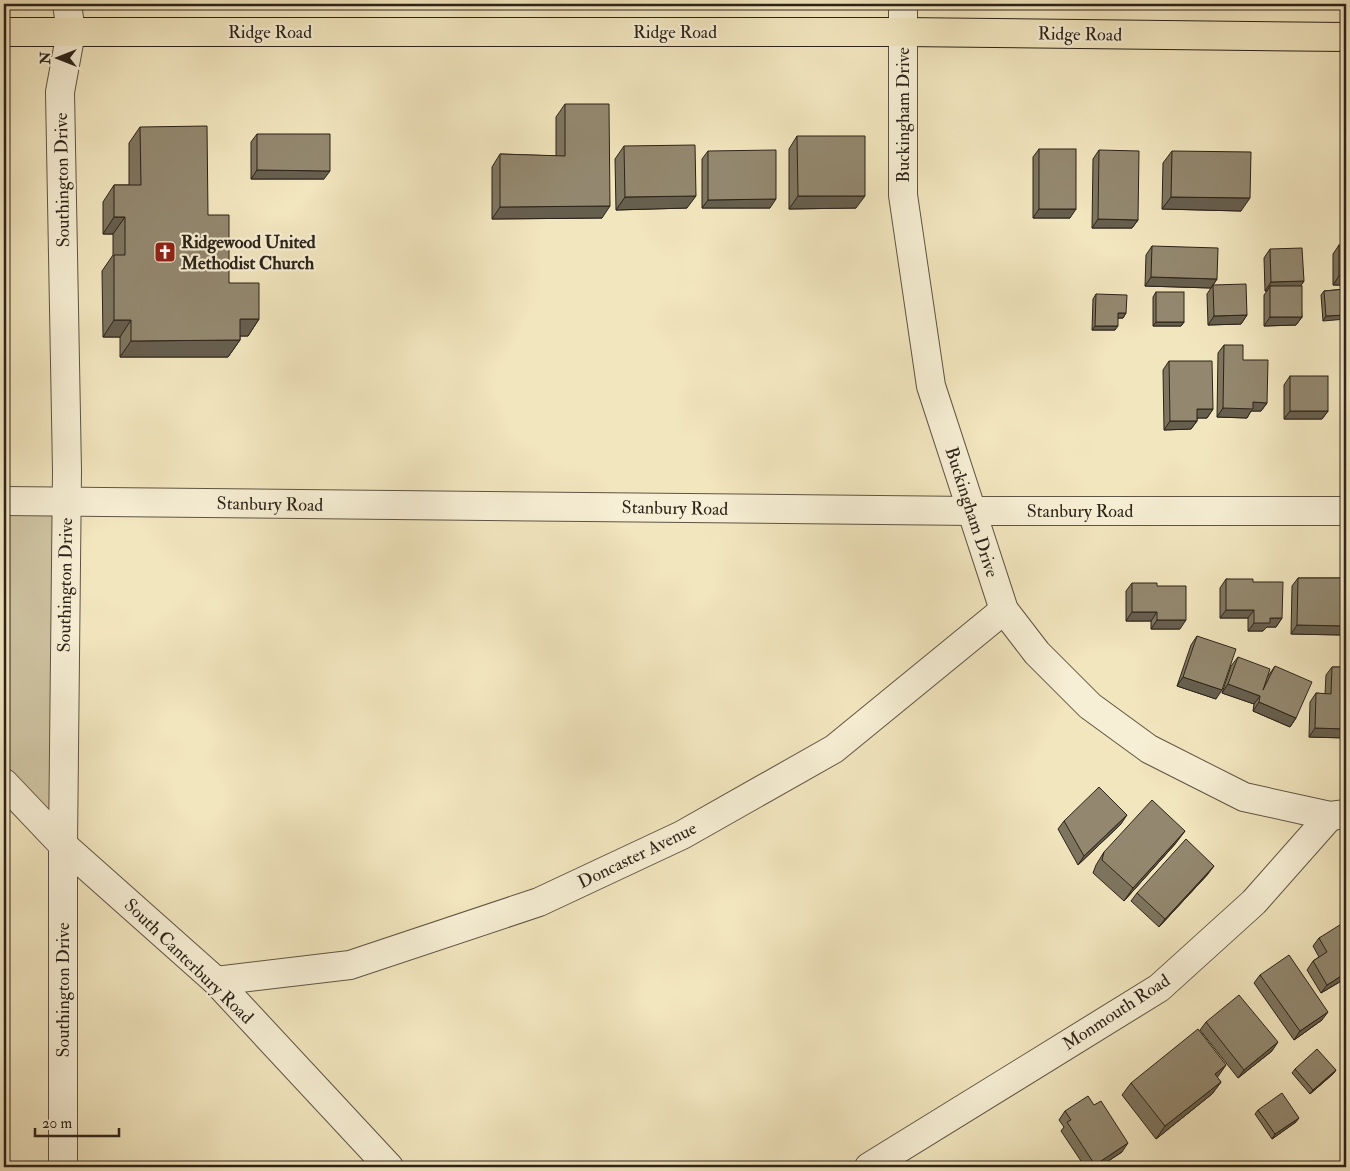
<svg xmlns="http://www.w3.org/2000/svg" width="1350" height="1171" viewBox="0 0 1350 1171" font-family="'IM FELL Double Pica',serif">
	<rect width="100%" height="100%" fill="#f2e6bf"/>
	<filter id="stains"><feTurbulence type="fractalNoise" baseFrequency=".004" numOctaves="4"/><feColorMatrix values="0 0 0 0 .2 0 0 0 0 .09 0 0 0 0 .02 0 0 0 .5 -.17"/></filter>
	<radialGradient id="worn" r=".72"><stop offset=".6" stop-color="#630" stop-opacity="0"/><stop offset="1" stop-color="#630" stop-opacity=".3"/></radialGradient>
	<polygon fill="#d0c5a3" stroke="#7e745e" points="4,501 66,502 63,845 4,783"/>
	<g fill="none" stroke-linecap="round" stroke-linejoin="round">
		<g stroke="#5e5442" stroke-width="30">
			<g id="street">
				<polyline points="903,4 903,195 931,386 1004,610 1037,653 1090,706 1149,749 1244,797 1330,816 1346,814"/>
				<polyline points="4,501 972,511 1346,511"/>
				<polyline points="4,783 63,845 216,981 389,1167"/>
				<polyline points="216,981 350,965 539,902 682,835 834,749 1004,610"/>
				<polyline points="63,1167 63,845 67,471 60,92 71,32 67,4"/>
				<polyline points="869,1167 1159,988 1254,902 1330,816"/>
			</g>
		</g>
		<g stroke="#2c2318" stroke-width="30">
			<polyline id="primary" points="4,32 903,32 1346,37"/>
		</g>
		<use href="#street" stroke="#f7efd5" stroke-width="28"/>
		<use href="#primary" stroke="#f2e6bf" stroke-width="28"/>
	</g>
	<g fill="#7e755f" stroke="#2c2318">
		<polygon points="565,104 602,218 492,219 492,167 500,154 556,156 556,117"/>
		<polygon points="140,127 208,215 229,283 259,319 248,336 240,336 240,340 228,357 120,357 120,337 103,337 102,271 113,255 113,234 103,234 103,202 114,185 129,185 129,143"/>
		<polygon points="257,134 324,179 251,179 251,142"/>
		<polygon points="797,136 856,208 789,209 789,149"/>
		<polygon points="624,146 687,208 616,210 615,159"/>
		<polygon points="1039,149 1070,218 1033,218 1033,157"/>
		<polygon points="1099,150 1138,220 1132,228 1092,228 1093,159"/>
		<polygon points="708,151 770,208 702,208 702,159"/>
		<polygon points="1172,151 1241,211 1162,209 1163,163"/>
		<polygon points="1339,245 1346,285 1333,285 1333,254"/>
		<polygon points="1152,246 1217,279 1211,288 1145,286 1146,255"/>
		<polygon points="1270,249 1304,281 1300,286 1302,317 1296,325 1264,326 1264,295 1267,291 1265,291 1264,258"/>
		<polygon points="1213,285 1247,315 1241,324 1208,325 1207,294"/>
		<polygon points="1346,289 1323,321 1321,295 1324,291"/>
		<polygon points="1156,292 1184,322 1181,326 1153,326 1153,297"/>
		<polygon points="1096,294 1126,313 1123,318 1118,318 1115,330 1092,330 1093,299"/>
		<polygon points="1224,345 1243,360 1267,403 1261,411 1251,411 1247,418 1217,417 1218,353"/>
		<polygon points="1169,361 1213,409 1207,418 1197,418 1197,421 1191,429 1164,430 1163,370"/>
		<polygon points="1346,371 1346,411 1345,411 1342,376"/>
		<polygon points="1290,376 1328,411 1322,419 1284,419 1284,385"/>
		<polygon points="1298,578 1346,578 1346,628 1342,635 1291,634 1292,586"/>
		<polygon points="1226,579 1253,582 1282,618 1276,627 1267,627 1263,631 1248,631 1248,618 1220,618 1220,588"/>
		<polygon points="1132,583 1180,629 1151,629 1151,621 1126,621 1126,591"/>
		<polygon points="1197,636 1216,699 1177,686 1191,645"/>
		<polygon points="1238,657 1266,679 1275,666 1296,718 1290,727 1253,711 1254,704 1222,693 1231,666"/>
		<polygon points="1332,667 1346,667 1346,738 1309,737 1310,702 1316,693 1325,694 1326,675"/>
		<polygon points="1064,821 1121,824 1078,865 1058,829"/>
		<polygon points="1176,843 1124,901 1093,873 1096,865 1104,852"/>
		<polygon points="1208,874 1159,927 1131,901 1137,893"/>
		<polygon points="1346,928 1346,982 1343,980 1321,993 1307,970 1313,961 1319,957 1313,946 1319,938"/>
		<polygon points="1260,975 1322,1020 1294,1040 1254,983"/>
		<polygon points="1206,1022 1272,1051 1238,1078 1200,1030"/>
		<polygon points="1295,1069 1336,1070 1333,1074 1310,1094 1292,1073"/>
		<polygon points="1217,1077 1221,1082 1212,1094 1156,1139 1122,1095 1131,1083"/>
		<polygon points="1258,1110 1296,1122 1272,1139 1255,1114"/>
		<polygon points="1065,1111 1122,1152 1099,1167 1085,1167 1061,1131 1064,1127 1059,1120"/>
	</g>
	<g fill="#675f4e" stroke="#2c2318">
		<polygon points="257,170 330,171 324,179 251,179"/>
		<polygon points="696,196 687,208 616,210 625,197"/>
		<polygon points="798,196 865,196 856,208 789,209"/>
		<polygon points="1171,197 1250,198 1241,211 1162,209"/>
		<polygon points="776,199 770,208 702,208 708,200"/>
		<polygon points="610,206 602,218 492,219 500,207"/>
		<polygon points="1039,209 1076,209 1070,218 1033,218"/>
		<polygon points="114,217 125,217 113,234 103,234"/>
		<polygon points="1098,219 1138,220 1132,228 1092,228"/>
		<polygon points="1339,276 1346,276 1346,285 1333,285"/>
		<polygon points="1151,277 1217,279 1211,288 1145,286"/>
		<polygon points="1304,281 1298,290 1270,286 1267,291 1265,291 1271,282"/>
		<polygon points="1118,313 1126,313 1123,318 1115,318"/>
		<polygon points="1247,315 1241,324 1208,325 1214,316"/>
		<polygon points="1346,315 1346,319 1323,321 1326,316"/>
		<polygon points="1270,317 1302,317 1296,325 1264,326"/>
		<polygon points="240,319 259,319 248,336 228,336"/>
		<polygon points="114,320 131,320 120,337 103,337"/>
		<polygon points="1156,322 1184,322 1181,326 1153,326"/>
		<polygon points="1095,326 1118,326 1115,330 1092,330"/>
		<polygon points="240,340 228,357 120,357 131,341"/>
		<polygon points="1253,402 1267,403 1261,411 1251,411 1247,418 1217,417 1223,408"/>
		<polygon points="1197,409 1213,409 1207,418 1191,418"/>
		<polygon points="1290,411 1328,411 1322,419 1284,419"/>
		<polygon points="1170,421 1197,421 1191,429 1164,430"/>
		<polygon points="1226,610 1254,610 1248,618 1220,618"/>
		<polygon points="1132,612 1157,612 1151,621 1126,621"/>
		<polygon points="1270,618 1282,618 1276,627 1267,627 1263,631 1248,631 1254,623"/>
		<polygon points="1157,620 1186,620 1180,629 1151,629"/>
		<polygon points="1297,625 1346,626 1346,628 1342,635 1291,634"/>
		<polygon points="1183,677 1222,690 1216,699 1177,686"/>
		<polygon points="1228,684 1260,696 1254,704 1222,693"/>
		<polygon points="1259,702 1296,718 1290,727 1253,711"/>
		<polygon points="1315,728 1346,729 1346,738 1309,737"/>
		<polygon points="1127,815 1121,824 1078,865 1084,856"/>
		<polygon points="1185,831 1176,843 1124,901 1133,888"/>
		<polygon points="1214,866 1208,874 1159,927 1165,919"/>
		<polygon points="1346,973 1346,975 1343,980 1321,993 1327,985"/>
		<polygon points="1328,1012 1322,1020 1294,1040 1300,1031"/>
		<polygon points="1278,1042 1272,1051 1238,1078 1244,1070"/>
		<polygon points="1226,1065 1217,1078 1215,1074"/>
		<polygon points="1336,1070 1333,1074 1310,1094 1313,1090"/>
		<polygon points="1221,1082 1212,1094 1156,1139 1165,1126"/>
		<polygon points="1299,1118 1296,1122 1272,1139 1275,1134"/>
		<polygon points="1128,1143 1122,1152 1099,1167 1094,1167 1095,1165"/>
	</g>
	<g fill="#93886f" stroke="#2c2318">
		<polygon points="565,104 609,104 610,206 500,207 500,154 565,156"/>
		<polygon points="207,126 208,215 229,215 229,283 259,283 259,319 240,319 240,340 131,341 131,320 114,320 114,255 125,255 125,217 114,217 114,185 141,185 140,127"/>
		<polygon points="257,134 330,134 330,171 257,170"/>
		<polygon points="797,136 865,136 865,196 798,196"/>
		<polygon points="695,145 696,196 625,197 624,146"/>
		<rect x="1039" y="149" width="37" height="60"/>
		<polygon points="776,150 776,199 708,200 708,151"/>
		<polygon points="1099,150 1139,151 1138,220 1098,219"/>
		<polygon points="1172,151 1251,152 1250,198 1171,197"/>
		<rect x="1339" y="245" width="7" height="31"/>
		<polygon points="1152,246 1218,248 1217,279 1151,277"/>
		<polygon points="1302,248 1304,281 1271,282 1270,249"/>
		<polygon points="1246,284 1247,315 1214,316 1213,285"/>
		<rect x="1270" y="286" width="32" height="31"/>
		<polygon points="1346,289 1346,315 1326,316 1324,291"/>
		<rect x="1156" y="292" width="28" height="30"/>
		<polygon points="1096,294 1127,295 1126,313 1118,313 1118,326 1095,326"/>
		<polygon points="1224,345 1243,345 1243,360 1268,360 1267,403 1253,402 1253,409 1223,408"/>
		<polygon points="1169,361 1212,361 1213,409 1197,409 1197,421 1170,421"/>
		<rect x="1290" y="376" width="38" height="35"/>
		<polygon points="1298,578 1346,578 1346,626 1297,625"/>
		<polygon points="1226,579 1253,579 1253,582 1283,582 1282,618 1270,618 1270,623 1254,623 1254,610 1226,610"/>
		<polygon points="1132,583 1157,583 1157,586 1186,586 1186,620 1157,620 1157,612 1132,612"/>
		<polygon points="1197,636 1236,649 1222,690 1183,677"/>
		<polygon points="1238,657 1270,669 1263,690 1275,666 1312,682 1296,718 1259,702 1260,696 1228,684"/>
		<polygon points="1332,667 1346,667 1346,729 1315,728 1316,693 1331,694"/>
		<polygon points="1099,787 1127,815 1084,856 1064,821"/>
		<polygon points="1152,800 1185,831 1133,888 1102,860 1104,852"/>
		<polygon points="1186,839 1214,866 1165,919 1137,893"/>
		<polygon points="1343,923 1346,928 1346,973 1327,985 1313,961 1327,952 1319,938"/>
		<polygon points="1289,955 1328,1012 1300,1031 1260,975"/>
		<polygon points="1239,995 1278,1042 1244,1070 1206,1022"/>
		<polygon points="1198,1029 1226,1065 1215,1074 1221,1082 1165,1126 1131,1083"/>
		<polygon points="1317,1049 1336,1070 1313,1090 1295,1069"/>
		<polygon points="1282,1093 1299,1118 1275,1134 1258,1110"/>
		<polygon points="1088,1096 1094,1105 1101,1101 1128,1143 1095,1165 1067,1122 1071,1120 1065,1111"/>
	</g>
	<defs>
		<g id="church-square" transform="scale(1.125)"><rect x="-9" y="-9" width="18" height="18" rx="4" fill="#8f2418" stroke="#f7efd5"/><path d="M-1.2-6h2.4v3.5h3.3v2.4h-3.3V6h-2.4V-.1h-3.3v-2.4h3.3Z" fill="#fff"/></g>
	</defs>
	<g fill-rule="evenodd">
		<use href="#church-square" x="165" y="252"/>
	</g>
	<g text-anchor="middle" stroke-width="4.5" stroke-linejoin="round" paint-order="stroke">
		<g font-size="18" fill="#2c2318" stroke="#f7efd5">
			<text x="270" y="38">Ridge Road</text>
			<text x="675" y="38">Ridge Road</text>
			<text transform="translate(1080 34) rotate(1)" y="6">Ridge Road</text>
			<text transform="translate(903 115) rotate(-90)" y="6">Buckingham Drive</text>
			<text transform="translate(62 180) rotate(-91)" y="6">Southington Drive</text>
			<text transform="translate(270 504) rotate(1)" y="6">Stanbury Road</text>
			<text transform="translate(675 508) rotate(1)" y="6">Stanbury Road</text>
			<text x="1080" y="517">Stanbury Road</text>
			<text transform="translate(972 512) rotate(72)" y="6">Buckingham Drive</text>
			<text transform="translate(65 585) rotate(-89)" y="6">Southington Drive</text>
			<text transform="translate(637 855) rotate(-26)" y="6">Doncaster Avenue</text>
			<text transform="translate(189 961) rotate(44)" y="6">South Canterbury Road</text>
			<text transform="translate(63 990) rotate(-90)" y="6">Southington Drive</text>
			<text transform="translate(1116 1012) rotate(-33)" y="6">Monmouth Road</text>
		</g>
		<g font-size="18" font-weight="bold" fill="#2c2318" stroke="#f7efd5" text-anchor="start">
			<text x="181" y="248">Ridgewood United<tspan x="181" dy="21">Methodist Church</tspan></text>
		</g>
	</g>
	<rect width="1350" height="1171" fill="none" stroke="#f2e6bf" stroke-width="20"/>
	<rect x="5" y="5" width="1340" height="1161" fill="none" stroke="#2c2318" stroke-width="2.5"/>
	<rect x="10" y="10" width="1330" height="1151" fill="none" stroke="#2c2318"/>
	<g transform="translate(58 58) rotate(270)" stroke="#f7efd5" stroke-width="4" paint-order="stroke">
	<path d="M0-4L9 19L0 12L-9 19Z" fill="#2c2318"/>
	<text y="-8" font-size="14" font-weight="bold" text-anchor="middle" fill="#2c2318">N</text>
	</g>
	<path d="M35 1128v8h84v-8" fill="none" stroke="#2c2318" stroke-width="2.5"/>
	<text x="42" y="1128" font-size="15" fill="#2c2318" stroke="#f7efd5" stroke-width="4" paint-order="stroke">20 m</text>
	<rect width="100%" height="100%" filter="url(#stains)"/>
	<rect width="100%" height="100%" fill="url(#worn)"/>
</svg>
